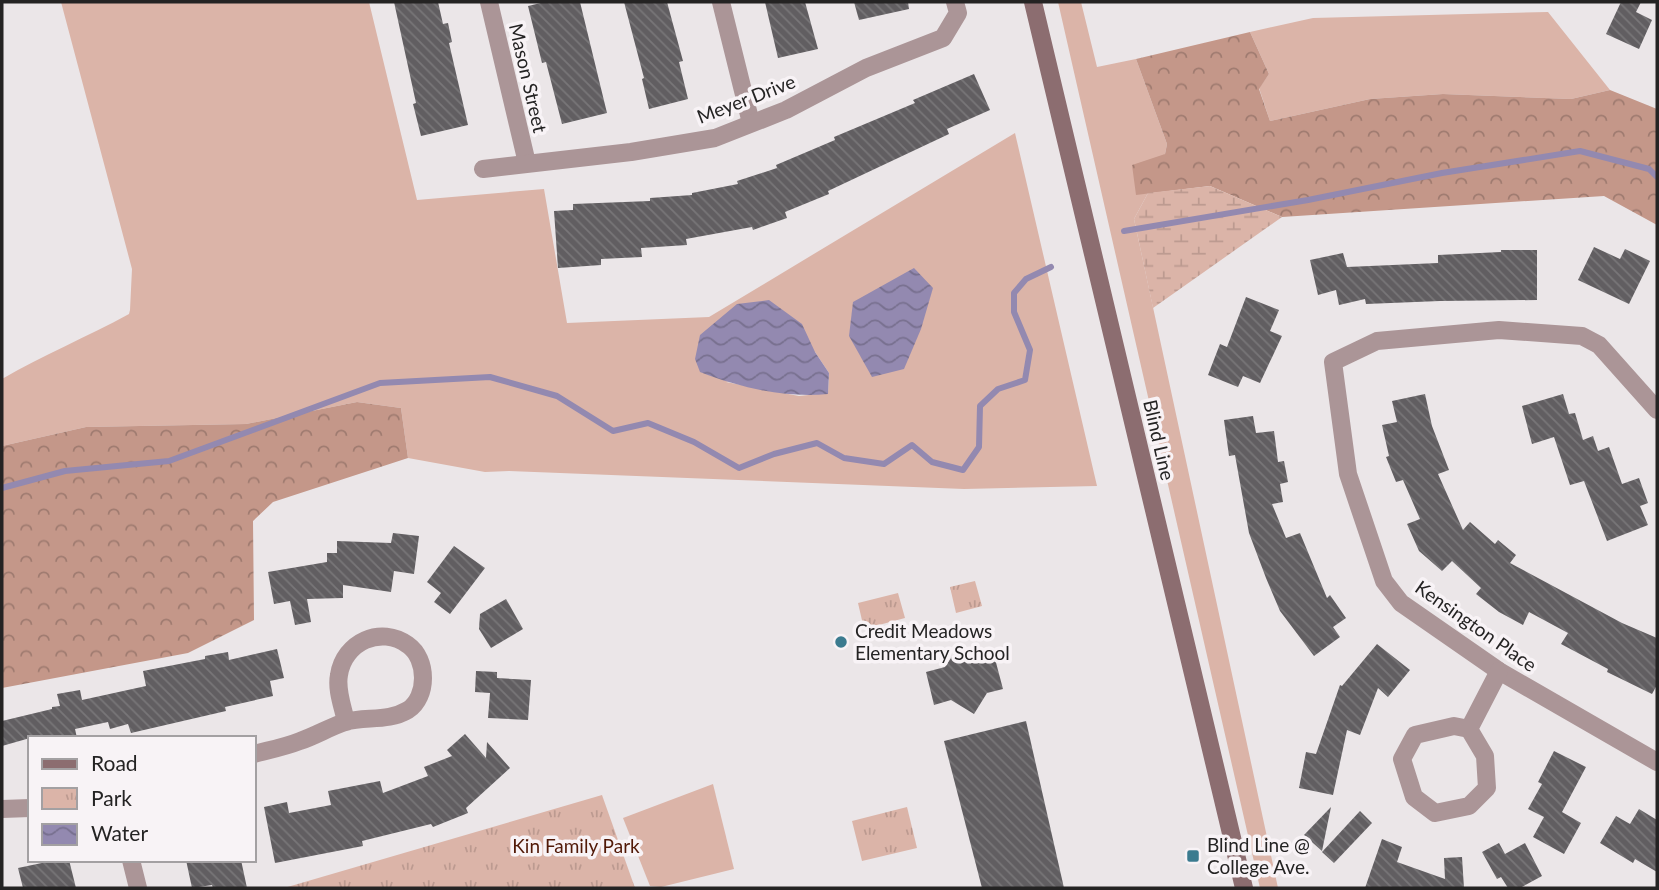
<svg xmlns="http://www.w3.org/2000/svg" width="1659" height="890" viewBox="0 0 1659 890" font-family="Lato,sans-serif">
	<defs>
		<pattern id="forest-crowns" width="20" height="18" patternUnits="userSpaceOnUse" patternTransform="scale(1.75)"><rect width="20" height="18" fill="#c49789"/><path d="M2 6a3 3 0 1 1 6 0M12 15a3 3 0 1 1 6 0" fill="none" stroke="#9f7b70"/></pattern>
		<pattern id="wetland-marsh" width="20" height="14" patternUnits="userSpaceOnUse" patternTransform="scale(1.75)"><rect width="20" height="14" fill="#dbb4a8"/><path d="M1 5h8M5 5V1M11 12h8M15 12V8" fill="none" stroke="#bc9a90"/></pattern>
		<pattern id="park-tufts" width="24" height="20" patternUnits="userSpaceOnUse" patternTransform="scale(1.75)"><rect width="24" height="20" fill="#dbb4a8"/><path d="M3 7l-1-3M5 7V3M7 7l1-3M15 17l-1-3M17 17v-4M19 17l1-3" fill="none" stroke="#bc9a90"/></pattern>
		<pattern id="water-waves" width="16" height="10" patternUnits="userSpaceOnUse" patternTransform="scale(1.75)"><rect width="16" height="10" fill="#9389b0"/><path d="M0 5q4-4 8 0t8 0" fill="none" stroke="#78708f"/></pattern>
		<pattern id="building-back-hatch" width="6" height="6" patternUnits="userSpaceOnUse" patternTransform="scale(1.75)"><rect width="6" height="6" fill="#615e61"/><path d="M-1 5l2 2M0 0l6 6M5-1l2 2" fill="none" stroke="#787678"/></pattern>
	</defs>
	<rect width="100%" height="100%" fill="#ebe6e8"/>
	<g fill="#dbb4a8" fill-rule="evenodd">
		<path d="M 61,2 L 369,2 L 417,200 L 544,189 L 567,323 L 709,317 L 1015,133 L 1097,486 L 964,489 L 509,471 L 485,472 L 408,458 L 401,408 L 357,402 L 246,424 L 86,427 L 2,446 L 2,379 C 43,355 87,337 129,314 L 130,310 L 132,269 ZM 815,352 L 829,373 L 828,393 L 799,396 L 726,382 Z"/>
		<polygon points="1058,2 1081,2 1097,67 1136,59 1167,144 1165,154 1136,194 1148,193 1134,219 1278,888 1260,888"/>
		<polygon points="1548,12 1610,90 1571,99 1443,94 1370,99 1270,121 1259,88 1269,74 1250,32 1313,18"/>
		<polygon points="713,784 734,869 661,887 650,886 623,818"/>
	</g>
	<g fill="url(#forest-crowns)">
		<polygon points="1250,32 1269,74 1259,89 1270,121 1370,99 1443,94 1571,99 1610,90 1657,109 1657,225 1604,196 1282,217 1210,186 1136,195 1132,165 1165,154 1167,144 1136,59"/>
		<polygon points="357,402 401,408 408,458 273,502 253,521 254,620 188,653 2,688 2,446 86,427 246,424"/>
	</g>
	<polygon fill="url(#wetland-marsh)" points="1210,186 1282,217 1153,308 1134,219 1148,193"/>
	<g fill="url(#park-tufts)">
		<polygon points="975,581 982,606 956,613 950,587"/>
		<polygon points="898,593 905,618 864,629 858,603"/>
		<polygon points="602,795 635,888 284,888"/>
		<polygon points="907,807 917,848 862,861 852,821"/>
	</g>
	<g fill="url(#water-waves)">
		<polygon points="914,268 933,288 921,329 904,369 872,377 849,336 853,302"/>
		<path d="M 769,300 L 802,324 L 815,352 L 829,373 L 828,394 C 785,398 741,388 700,372 L 695,359 L 700,335 L 737,304 Z"/>
	</g>
	<g fill="none" stroke-linecap="round" stroke-linejoin="round">
		<g stroke="#9389b0" stroke-width="6">
			<polyline points="1124,231 1308,200 1442,173 1580,151 1649,169 1657,177"/>
			<polyline points="2,488 65,471 169,461 380,383 490,377 557,396 613,431 648,423 694,442 739,468 774,454 817,443 844,458 884,464 912,445 932,462 963,470 979,447 980,406 998,389 1025,380 1030,350 1014,312 1014,293 1026,279 1051,267"/>
		</g>
	</g>
	<g fill="url(#building-back-hatch)">
		<polygon points="394,2 438,2 443,24 448,23 452,42 449,43 468,125 421,136 413,104 416,103"/>
		<polygon points="545,2 580,2 607,113 562,124 546,62 542,63 528,6"/>
		<polygon points="624,2 667,2 683,61 679,62 688,99 649,109 642,79 644,78"/>
		<polygon points="765,2 805,2 818,49 778,58"/>
		<polygon points="854,2 908,2 909,9 859,20"/>
		<polygon points="1621,2 1641,2 1636,12 1652,20 1639,49 1606,34"/>
		<polygon points="974,74 990,110 947,129 949,134 828,191 829,194 785,212 787,218 753,230 752,227 686,239 687,245 641,248 642,257 601,259 601,265 558,268 554,211 573,210 573,204 650,201 650,198 692,195 692,193 738,184 737,181 777,168 776,165 835,140 834,137 915,103 913,100"/>
		<polygon points="1594,247 1620,259 1625,249 1650,261 1629,304 1578,280"/>
		<polygon points="1501,250 1537,250 1537,300 1440,301 1366,304 1365,299 1339,305 1336,290 1318,295 1310,260 1343,253 1347,267 1438,263 1438,255 1501,252"/>
		<polygon points="1246,297 1279,310 1270,331 1282,336 1260,383 1243,376 1238,387 1208,375 1220,344 1227,347"/>
		<polygon points="1425,394 1432,426 1449,470 1438,474 1463,530 1470,522 1495,544 1498,540 1516,555 1510,563 1622,623 1657,638 1657,685 1652,694 1607,672 1608,669 1561,644 1568,633 1529,612 1523,625 1499,612 1476,594 1481,588 1452,561 1442,571 1419,551 1407,524 1420,519 1403,480 1396,482 1386,457 1389,456 1382,425 1397,422 1392,401"/>
		<polygon points="1563,394 1569,414 1575,413 1583,440 1593,436 1598,451 1609,447 1622,484 1639,478 1648,503 1640,506 1648,525 1607,541 1584,481 1570,485 1554,437 1532,444 1522,406"/>
		<polygon points="1253,416 1256,433 1274,431 1278,462 1284,461 1288,482 1280,484 1283,502 1272,504 1286,538 1300,533 1327,598 1330,595 1346,618 1333,627 1340,637 1314,656 1280,611 1266,578 1249,533 1235,455 1229,456 1224,420"/>
		<polygon points="393,533 419,536 414,574 394,571 391,592 343,585 343,598 307,599 311,622 295,625 290,601 274,604 268,572 327,562 327,553 337,553 337,541 391,543"/>
		<polygon points="454,546 485,568 450,614 434,602 441,593 427,582"/>
		<polygon points="506,599 523,629 491,648 479,629 480,614"/>
		<polygon points="1377,644 1410,670 1388,697 1378,688 1360,735 1347,730 1333,795 1299,788 1306,752 1316,754 1340,685 1342,686"/>
		<polygon points="277,649 284,678 270,681 273,696 225,707 226,711 131,733 128,724 110,729 108,722 75,729 77,738 30,738 2,746 2,721 52,709 52,707 60,706 57,694 80,690 82,700 146,686 143,671 205,659 205,656 228,652 229,660"/>
		<polygon points="957,649 977,659 994,655 1003,689 987,693 974,714 951,700 934,705 926,672 945,667"/>
		<polygon points="476,671 497,672 497,678 531,680 528,720 488,718 490,693 475,692"/>
		<polygon points="1026,721 1064,888 982,888 944,741"/>
		<polygon points="465,734 486,758 487,742 510,768 466,808 468,813 433,827 431,824 362,841 363,846 275,863 264,807 287,802 289,813 331,805 328,791 380,781 383,793 428,776 424,767 452,756 447,750"/>
		<polygon points="1554,751 1586,767 1562,812 1581,823 1564,854 1533,837 1544,817 1528,809 1542,784 1538,782"/>
		<polygon points="1331,807 1322,851 1304,835"/>
		<polygon points="1639,809 1657,820 1657,872 1635,859 1633,863 1600,843 1616,816 1630,824"/>
		<polygon points="1360,811 1372,823 1334,863 1322,852"/>
		<polygon points="1382,839 1402,847 1397,862 1445,879 1444,858 1462,857 1464,888 1365,888"/>
		<polygon points="1499,843 1505,854 1525,843 1542,876 1520,888 1508,888 1501,877 1497,879 1482,852"/>
		<polygon points="56,860 69,860 76,888 23,888 18,868"/>
		<polygon points="186,860 241,860 247,888 213,888 212,885 192,888"/>
	</g>
	<g fill="none" stroke-linecap="round" stroke-linejoin="round">
		<g stroke="#ab9597" stroke-width="18">
			<polyline points="489,2 527,163"/>
			<polyline points="721,2 751,123"/>
			<polyline points="483,169 631,152 715,138 786,110 866,68 943,38 958,13 955,2"/>
			<polyline points="1657,410 1599,345 1582,336 1499,330 1377,341 1333,362 1348,474 1384,581 1401,603 1499,671 1657,762"/>
			<polyline points="1469,729 1454,726 1415,735 1402,759 1414,797 1435,813 1469,806 1487,788 1485,756 1469,729 1499,671"/>
			<path d="M 254,754 C 269,750 285,747 300,741 C 315,736 330,727 345,722 C 365,716 388,722 408,710 C 428,697 428,659 408,645 C 381,625 344,642 339,675 C 336,690 343,707 346,722"/>
			<polyline points="2,809 30,808"/>
			<polyline points="131,860 138,888"/>
		</g>
		<polyline stroke="#8c6d70" stroke-width="18" points="1033,2 1244,888"/>
	</g>
	<g fill="#3b7b8f" stroke="#f8f3f6" stroke-width="2.5">
		<circle cx="841" cy="642" r="7"/>
		<rect x="1186" y="849" width="14" height="14" rx="3.5"/>
	</g>
	<g text-anchor="middle" stroke-width="7" stroke-linejoin="round" paint-order="stroke">
		<g font-size="19" fill="#242323" stroke="#f8f3f6">
			<text transform="translate(528 78) rotate(77)" y="7">Mason Street</text>
			<text transform="translate(746 99) rotate(-21)" y="7">Meyer Drive</text>
			<text transform="translate(1159 440) rotate(77)" y="7">Blind Line</text>
			<text transform="translate(1476 626) rotate(35)" y="7">Kensington Place</text>
		</g>
		<g font-size="19" fill="#242323" stroke="#f8f3f6" text-anchor="start">
			<text x="855" y="638">Credit Meadows<tspan x="855" dy="22">Elementary School</tspan></text>
			<text x="1207" y="852">Blind Line @<tspan x="1207" dy="22">College Ave.</tspan></text>
		</g>
		<g font-size="19" fill="#511907" stroke="#f8f3f6">
			<text x="576" y="853">Kin Family Park</text>
		</g>
	</g>
	<rect width="1659" height="890" fill="none" stroke="#242323" stroke-width="7"/>
	<rect x="28" y="736" width="228" height="126" fill="#f8f3f6" stroke="#a3a0a2" stroke-width="2"/>
	<rect x="42" y="759" width="35" height="10" fill="#8c6d70" stroke="#a3a0a2" stroke-width="2"/>
	<text x="91" y="771" font-size="21" fill="#242323">Road</text>
	<rect x="42" y="788" width="35" height="21" fill="url(#park-tufts)" stroke="#a3a0a2" stroke-width="2"/>
	<text x="91" y="806" font-size="21" fill="#242323">Park</text>
	<rect x="42" y="824" width="35" height="21" fill="url(#water-waves)" stroke="#a3a0a2" stroke-width="2"/>
	<text x="91" y="841" font-size="21" fill="#242323">Water</text>
</svg>
